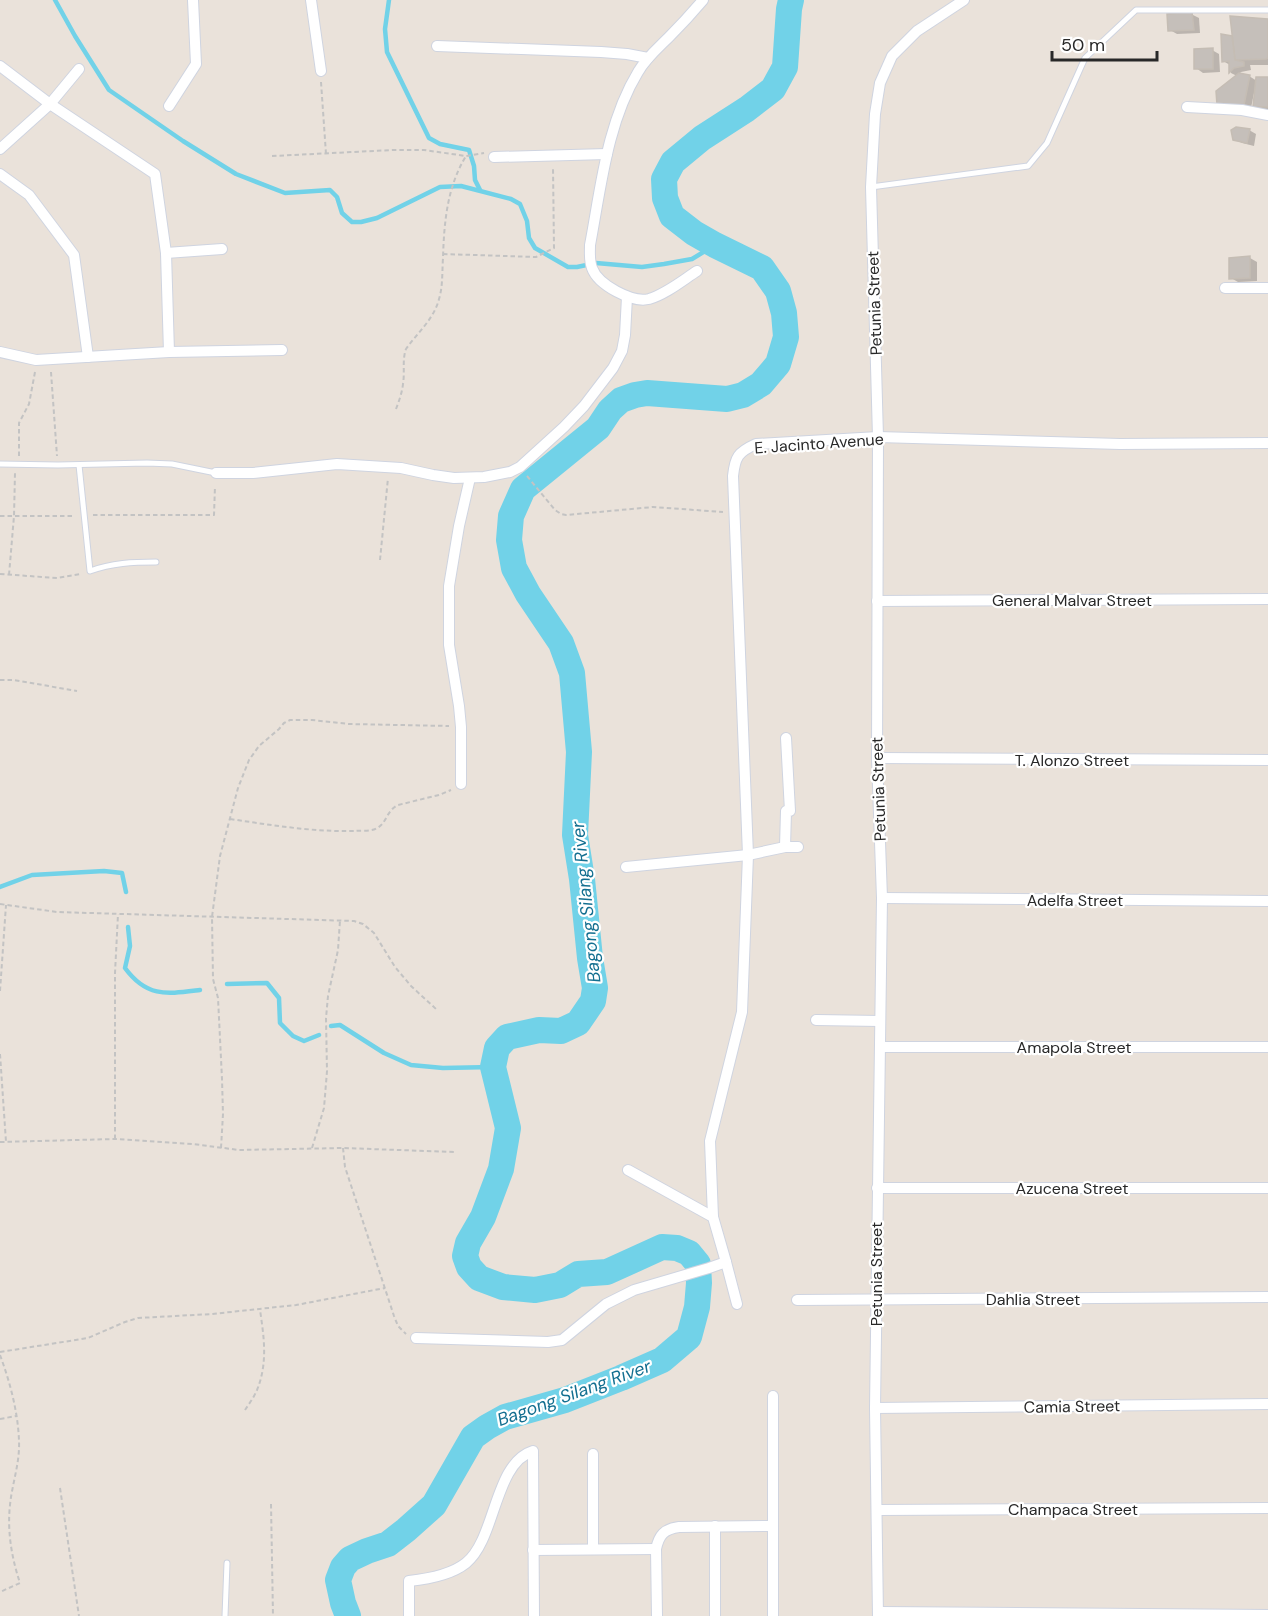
<svg xmlns="http://www.w3.org/2000/svg" width="1268" height="1616" viewBox="0 0 1268 1616" font-family="'DM Sans',sans-serif">
	<rect width="100%" height="100%" fill="#eae2da"/>
	<g fill="#0003">
		<polygon points="1191,14 1199,18 1200,33 1177,34 1170,30"/>
		<polygon points="1268,20 1268,65 1250,65 1251,70 1241,72 1239,74 1249,76 1257,81 1268,79 1268,110 1262,110 1255,106 1256,93 1254,93 1251,108 1225,108 1237,76 1231,73 1230,65 1223,61 1222,36 1234,38"/>
		<polygon points="1212,50 1219,54 1220,72 1203,73 1196,68"/>
		<polygon points="1249,130 1256,134 1254,146 1242,143 1234,139"/>
		<polygon points="1250,258 1257,262 1257,281 1238,282 1231,278 1230,259"/>
	</g>
	<g fill="none" stroke-linecap="round" stroke-linejoin="round">
		<g stroke="#71d2e8" stroke-width="4.5">
			<polyline points="55,0 75,36 109,90 183,141 236,174 285,193 330,190 337,197 342,213 352,222 361,222 377,218 440,187 461,186 511,199 520,204 527,221 529,238 535,248 568,267 577,267 596,263 642,267 664,264 692,259 715,245"/>
			<polyline points="389,0 385,29 387,52 429,138 440,144 469,150 474,166 475,180 480,190"/>
			<polyline points="0,887 32,875 104,871 122,873 126,892"/>
			<path d="M 128,927 L 130,946 L 125,968 C 147,998 167,994 200,990"/>
			<polyline points="227,984 267,983 279,998 280,1023 293,1036 304,1041 319,1035"/>
			<polyline points="331,1026 340,1025 384,1053 411,1065 443,1068 493,1067"/>
		</g>
		<polyline stroke="#71d2e8" stroke-width="26" points="348,1616 343,1603 338,1580 343,1567 350,1559 367,1551 388,1544 406,1530 434,1505 473,1437 487,1427 505,1417 565,1400 621,1378 662,1360 689,1337 697,1307 699,1283 698,1264 689,1253 677,1248 662,1247 607,1272 578,1274 560,1285 535,1290 503,1287 479,1278 469,1267 465,1256 468,1243 483,1217 501,1169 508,1128 493,1067 497,1048 507,1037 539,1030 561,1031 578,1023 593,1001 595,988 590,958 582,879 575,835 579,752 572,673 561,643 528,594 514,568 509,540 511,516 523,489 598,428 610,410 621,400 635,395 647,393 727,399 743,395 761,384 778,364 786,337 784,313 778,291 762,268 715,245 694,233 672,216 665,198 664,179 673,162 702,138 747,109 773,89 785,67 789,9 791,0"/>
	</g>
	<g fill="#c5bfba" stroke="#c5bdb4" stroke-width="1.5">
		<polygon points="1192,12 1194,30 1168,31 1167,14"/>
		<polygon points="1230,16 1268,19 1268,58 1266,59 1235,60"/>
		<polygon points="1221,34 1232,36 1235,60 1244,62 1244,66 1234,68 1229,73 1229,61 1222,62"/>
		<polygon points="1213,48 1213,69 1194,69 1194,49"/>
		<polygon points="1239,73 1250,75 1244,105 1217,105 1216,91"/>
		<polygon points="1256,77 1268,77 1268,107 1253,107"/>
		<polygon points="1236,127 1250,129 1247,143 1233,140 1231,130"/>
		<polygon points="1250,256 1250,278 1229,279 1229,258"/>
	</g>
	<g fill="none" stroke-linecap="round" stroke-linejoin="round">
		<g stroke="#cfd4e0" stroke-width="7">
			<g id="lane">
				<polyline points="871,187 1028,166 1047,143 1085,58 1136,10 1268,10"/>
				<polyline points="0,464 58,465 147,463 172,464 216,473"/>
				<path d="M 79,465 L 90,571 C 112,563 133,562 156,562"/>
				<polyline points="225,1616 227,1563"/>
			</g>
		</g>
		<g stroke="#cfd4e0" stroke-width="12">
			<g id="street">
				<polyline points="311,0 321,71"/>
				<polyline points="437,46 601,52 627,54 648,58"/>
				<polyline points="0,66 50,104 155,174 166,253 169,352"/>
				<polyline points="169,106 196,64 193,0"/>
				<polyline points="1187,107 1242,110 1268,115"/>
				<polyline points="0,149 50,104 79,69"/>
				<polyline points="494,157 607,154"/>
				<polyline points="0,174 29,195 74,255 88,357"/>
				<polyline points="166,253 222,249"/>
				<path d="M 697,271 C 683,280 666,294 649,299 C 632,303 598,285 592,268 C 589,260 590,253 590,245 C 601,187 607,123 638,72 C 646,58 658,48 669,37 C 681,25 692,13 703,0"/>
				<polyline points="1225,288 1268,288"/>
				<polyline points="0,352 36,360 169,352 282,350"/>
				<polyline points="216,473 253,473 337,464 401,468 433,475 454,478 484,477 510,472 520,467 564,427 584,406 613,368 622,351 625,335 627,297"/>
				<polyline points="877,601 1268,599"/>
				<polyline points="877,758 1268,760"/>
				<polyline points="461,784 461,727 459,706 449,645 449,586 459,526 470,478"/>
				<polyline points="785,847 786,811 790,811 786,738"/>
				<polyline points="626,867 748,855 785,847 798,847"/>
				<polyline points="882,898 1268,901"/>
				<polyline points="816,1020 880,1021"/>
				<polyline points="880,1047 1268,1047"/>
				<polyline points="628,1170 713,1217 726,1262 737,1304"/>
				<polyline points="877,1188 1268,1188"/>
				<path d="M 713,1217 L 710,1141 L 742,1012 L 748,855 L 733,476 C 735,457 738,452 756,444 L 878,437 L 1120,444 L 1268,443"/>
				<polyline points="797,1300 1268,1297"/>
				<polyline points="416,1338 548,1342 562,1340 606,1304 634,1290 709,1268 726,1262"/>
				<polyline points="773,1396 773,1616"/>
				<polyline points="875,1408 1268,1404"/>
				<polyline points="593,1454 593,1549"/>
				<polyline points="878,1510 1268,1508"/>
				<polyline points="715,1526 715,1616"/>
				<polyline points="533,1550 656,1549"/>
				<polyline points="879,1612 1268,1615"/>
				<path d="M 409,1616 L 409,1581 C 428,1579 451,1575 466,1563 C 496,1539 494,1463 533,1451 L 534,1616"/>
				<path d="M 657,1616 L 656,1549 C 659,1535 664,1529 679,1527 L 772,1526"/>
				<polyline points="878,1616 875,1408 882,898 877,758 878,437 871,187 875,114 880,83 892,56 917,31 964,0"/>
			</g>
		</g>
		<g stroke="#c3c3c3" stroke-width="2" stroke-dasharray="4.5 3" stroke-linecap="butt">
			<polyline points="321,82 326,154"/>
			<polyline points="272,156 394,150 424,150 466,156 484,153"/>
			<polyline points="443,254 536,257 554,248 553,167"/>
			<polyline points="51,372 57,456"/>
			<path d="M 396,409 C 399,401 402,393 403,384 C 405,372 402,360 406,349 C 418,332 434,319 439,299 C 443,286 442,272 443,258 C 444,223 447,187 466,156"/>
			<polyline points="19,456 19,423 29,404 35,372"/>
			<polyline points="527,476 555,510 561,514 566,515 653,507 723,512"/>
			<polyline points="93,515 214,515 215,486"/>
			<polyline points="0,516 75,516"/>
			<polyline points="380,560 388,478"/>
			<polyline points="0,574 57,578 81,574"/>
			<polyline points="9,575 14,516 15,473"/>
			<polyline points="0,680 14,680 77,691"/>
			<path d="M 230,819 C 271,825 312,832 354,831 C 361,830 371,832 377,828 C 387,823 386,811 398,805 L 439,795 L 451,790"/>
			<polyline points="0,904 57,912 354,921 363,924 374,933 395,967 411,986 436,1009"/>
			<polyline points="0,991 6,905"/>
			<polyline points="0,1054 6,1142"/>
			<polyline points="115,1139 115,973 118,914"/>
			<polyline points="0,1142 115,1139 193,1144 239,1150 343,1148 454,1152"/>
			<polyline points="221,1148 223,1114 222,1079 218,998 213,979 212,917 220,856 238,788 249,760 259,746 279,729 284,723 290,720 312,720 349,724 449,726"/>
			<polyline points="312,1148 324,1108 327,1071 326,1018 328,996 338,950 340,920"/>
			<polyline points="343,1148 345,1167 394,1316 398,1326 406,1334"/>
			<polyline points="0,1352 88,1338 125,1322 138,1318 212,1314 296,1305 385,1288"/>
			<path d="M 0,1355 C 10,1382 18,1412 19,1441 C 20,1463 12,1484 10,1505 C 7,1532 12,1559 20,1583 L 0,1592"/>
			<path d="M 245,1410 C 249,1404 254,1397 257,1390 C 268,1363 264,1337 260,1310"/>
			<polyline points="0,1419 16,1416"/>
			<polyline points="60,1488 79,1616"/>
			<polyline points="271,1504 273,1616"/>
		</g>
		<use href="#lane" stroke="#fff" stroke-width="5"/>
		<use href="#street" stroke="#fff" stroke-width="10"/>
	</g>
	<g text-anchor="middle" stroke-width="4.5" stroke-linejoin="round" paint-order="stroke">
		<g font-size="16" fill="#282828" stroke="#fff">
			<text transform="translate(874 303) rotate(-92)" y="6">Petunia Street</text>
			<text transform="translate(819 443) rotate(-4)" y="6">E. Jacinto Avenue</text>
			<text x="1072" y="606">General Malvar Street</text>
			<text x="1072" y="766">T. Alonzo Street</text>
			<text transform="translate(878 789) rotate(-92)" y="6">Petunia Street</text>
			<text x="1075" y="906">Adelfa Street</text>
			<text x="1074" y="1053">Amapola Street</text>
			<text x="1072" y="1194">Azucena Street</text>
			<text transform="translate(876 1274) rotate(-90)" y="6">Petunia Street</text>
			<text x="1033" y="1305">Dahlia Street</text>
			<text transform="translate(1072 1406) rotate(-1)" y="6">Camia Street</text>
			<text x="1073" y="1515">Champaca Street</text>
		</g>
		<g font-size="18" font-style="italic" fill="#136f90" stroke="#fff">
			<text transform="translate(586 902) rotate(-96)" y="6">Bagong Silang River</text>
			<text transform="translate(574 1393) rotate(-20)" y="6">Bagong Silang River</text>
		</g>
	</g>
	<path d="M1052 51v9h105v-9" fill="none" stroke="#282828" stroke-width="3"/>
	<text x="1061" y="51" font-size="18" fill="#282828" stroke="#ffffff" stroke-width="4.5" paint-order="stroke">50 m</text>
</svg>
